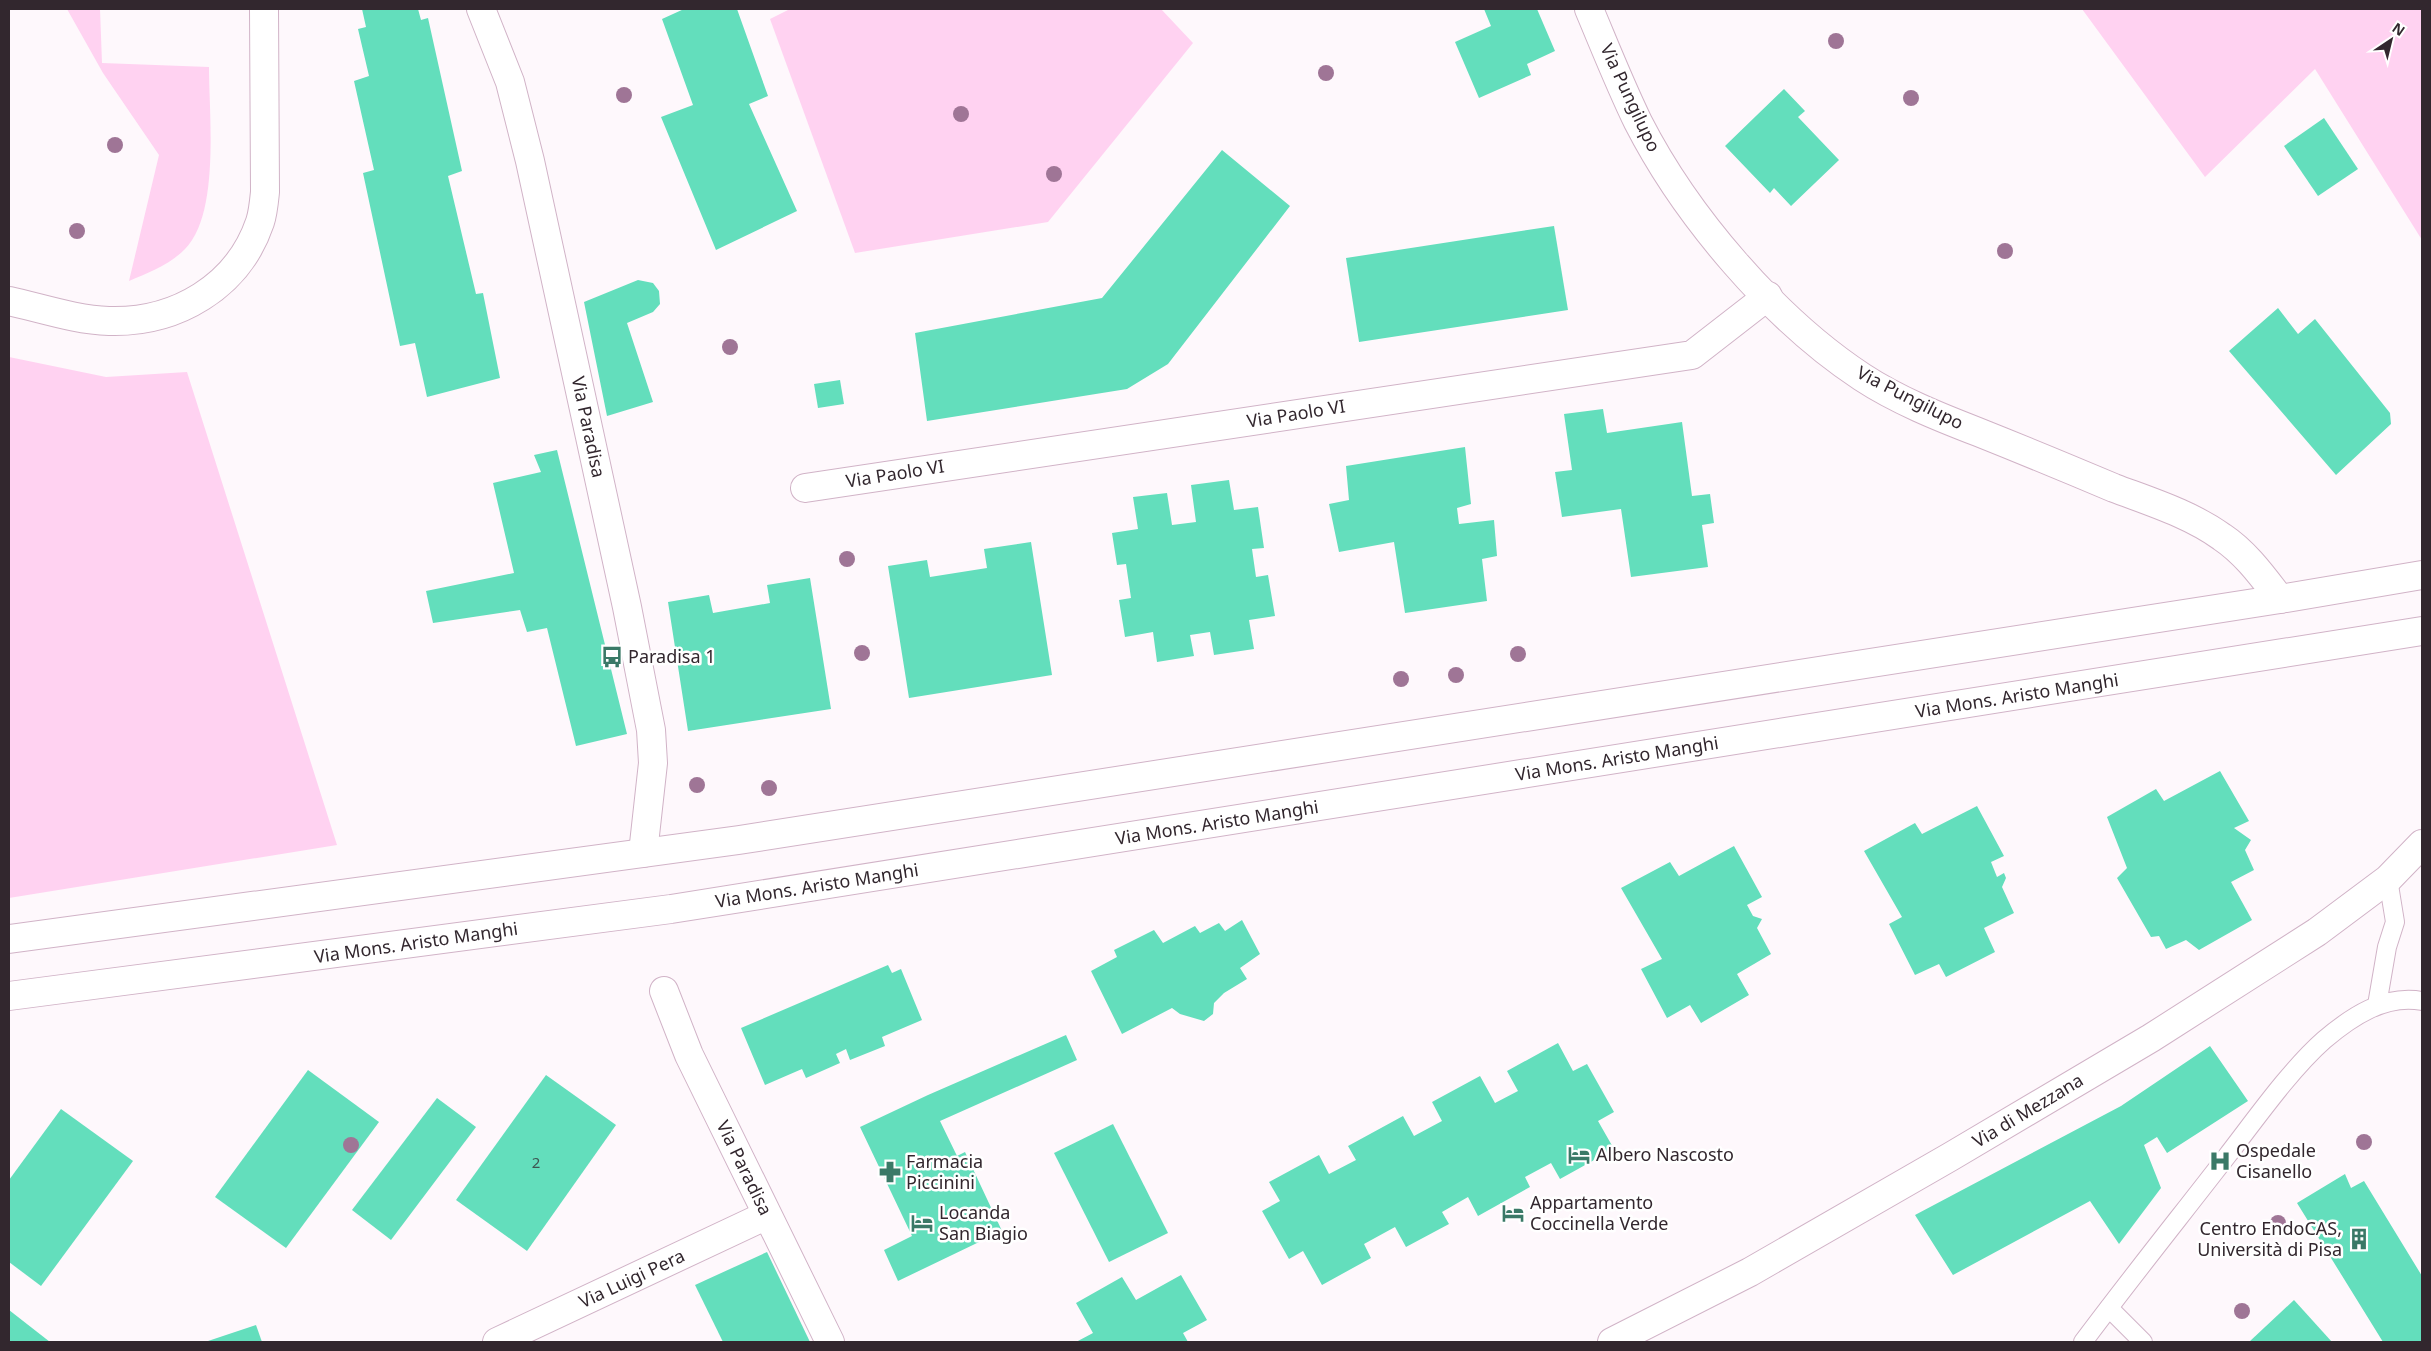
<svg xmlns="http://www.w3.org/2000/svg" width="2431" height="1351" viewBox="0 0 2431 1351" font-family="'Noto Sans',sans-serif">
	<rect width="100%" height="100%" fill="#fef8fc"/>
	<g fill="#ffd2f1">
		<path d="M 67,9 L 100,9 L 102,63 L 209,67 C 209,115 220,214 185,249 C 169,265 150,272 129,281 L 159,155 L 103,73 Z"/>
		<polygon points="790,9 1161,9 1193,43 1048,222 855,253 770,19"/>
		<polygon points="2082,9 2422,9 2422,240 2315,69 2205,177"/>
		<polygon points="9,357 106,377 187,372 337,845 9,898"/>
	</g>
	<g fill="#63debc">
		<polygon points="362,9 418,9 421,20 428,18 462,171 448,176 476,294 483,293 500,378 427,397 415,343 400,346 363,173 374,170 354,81 369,76 358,29 366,27"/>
		<polygon points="684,9 737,9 768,96 749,104 797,211 716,250 661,117 693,105 662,19"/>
		<polygon points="1484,9 1537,9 1555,51 1527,64 1531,75 1479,98 1455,42 1491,26"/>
		<polygon points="1784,89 1805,111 1798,117 1839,160 1791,206 1774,188 1770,193 1725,146"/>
		<polygon points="2324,118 2358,169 2318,196 2284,146"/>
		<polygon points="1222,150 1290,206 1168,364 1127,389 927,421 915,333 1102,298"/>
		<polygon points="1554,226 1568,310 1359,342 1346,258"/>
		<polygon points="638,280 653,283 659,291 660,304 653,312 627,323 653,402 607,416 584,302"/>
		<polygon points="2278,308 2298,334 2315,319 2390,413 2391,424 2336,475 2229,351"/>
		<polygon points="840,380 844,404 818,408 814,384"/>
		<polygon points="1603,409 1607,433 1682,422 1692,496 1710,494 1714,523 1702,525 1708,567 1631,577 1621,509 1562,517 1555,472 1572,470 1564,414"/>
		<polygon points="1465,447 1471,504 1457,508 1459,524 1494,520 1497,556 1482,559 1487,601 1405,613 1394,542 1339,552 1329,504 1349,500 1346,466"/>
		<polygon points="557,450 627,734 576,746 547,628 527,632 520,610 433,623 426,591 514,573 493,483 541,472 534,455"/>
		<polygon points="1229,480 1234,510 1258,507 1264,548 1252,549 1256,577 1268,575 1275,616 1249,620 1254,649 1214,655 1210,632 1190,635 1194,656 1157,662 1153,632 1125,637 1119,600 1131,598 1126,564 1117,565 1112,533 1138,529 1133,497 1167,493 1172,525 1196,522 1191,485"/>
		<polygon points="1031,542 1052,675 909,698 888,566 927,560 930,577 987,568 984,549"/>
		<polygon points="810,578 831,709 688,731 668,602 709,595 713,613 770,603 767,585"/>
		<polygon points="2220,771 2249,821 2234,828 2251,840 2245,850 2254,870 2231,882 2252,920 2199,950 2186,940 2166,949 2159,936 2151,937 2117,878 2127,868 2107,817 2156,789 2164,801"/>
		<polygon points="1977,806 2004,856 1991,862 1997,877 2004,873 2006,878 2002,887 2014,913 1984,928 1995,952 1946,977 1939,964 1915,975 1889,924 1902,917 1864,851 1915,823 1922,834"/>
		<polygon points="1734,846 1762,897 1747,905 1753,916 1762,919 1757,928 1771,954 1737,974 1749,995 1701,1023 1690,1005 1667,1018 1641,969 1662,959 1621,888 1670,862 1679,876"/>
		<polygon points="1242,920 1260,954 1240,968 1247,979 1224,993 1214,1003 1213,1014 1204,1021 1180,1014 1172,1008 1122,1034 1091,971 1117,957 1114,950 1154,930 1163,943 1195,926 1200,933 1219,923 1225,931"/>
		<polygon points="888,965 892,973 901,969 922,1020 882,1037 885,1046 850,1060 846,1049 836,1054 840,1063 806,1078 802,1069 765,1085 741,1028"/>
		<polygon points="1066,1035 1077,1060 940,1121 957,1156 965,1152 1002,1231 898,1281 884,1250 912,1236 860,1127 928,1095"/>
		<polygon points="1558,1043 1573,1071 1587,1064 1614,1112 1598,1121 1614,1149 1560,1179 1551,1163 1525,1177 1530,1187 1478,1216 1468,1197 1442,1212 1449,1224 1406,1247 1395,1227 1364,1244 1371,1258 1322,1285 1303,1251 1289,1259 1262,1211 1280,1201 1269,1182 1319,1155 1329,1174 1356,1160 1348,1146 1403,1116 1414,1136 1442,1121 1432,1102 1480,1076 1495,1103 1518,1091 1507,1071"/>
		<polygon points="2210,1046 2248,1101 2167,1153 2157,1137 2144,1145 2161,1188 2119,1244 2090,1201 1953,1275 1915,1215 2121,1106"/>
		<polygon points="308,1070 379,1122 286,1248 215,1197"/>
		<polygon points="546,1075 616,1125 527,1251 456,1200"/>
		<polygon points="437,1098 476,1127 391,1240 352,1210"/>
		<polygon points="61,1109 133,1161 41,1286 9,1262 9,1180"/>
		<polygon points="1113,1124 1168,1233 1109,1262 1054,1153"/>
		<polygon points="2345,1174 2351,1188 2364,1181 2422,1276 2422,1342 2383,1342 2297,1203"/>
		<polygon points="767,1252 810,1342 723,1342 695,1285"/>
		<polygon points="1181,1275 1207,1320 1183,1333 1188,1342 1076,1342 1093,1333 1076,1303 1122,1277 1136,1300"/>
		<polygon points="2294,1300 2332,1342 2249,1342"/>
		<polygon points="9,1310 50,1342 9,1342"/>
		<polygon points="256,1325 262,1342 205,1342"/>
	</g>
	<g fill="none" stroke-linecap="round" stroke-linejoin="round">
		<g stroke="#d1b3c7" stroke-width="20">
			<g id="lane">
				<polyline points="2377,1005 2387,947 2395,922 2388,879"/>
				<polyline points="2109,1308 2143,1342"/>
				<path d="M 2083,1342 C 2130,1279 2179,1218 2227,1156 C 2255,1120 2290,1070 2324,1040 C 2351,1017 2385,994 2422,1001"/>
			</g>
		</g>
		<g stroke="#d1b3c7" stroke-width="30">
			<g id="street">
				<polyline points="481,9 510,82 530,161 627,607 651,730 653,763 643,853"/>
				<path d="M 1589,9 C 1605,47 1620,85 1638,122 C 1686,216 1774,319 1862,377 C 1897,400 1939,417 1978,432 C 2023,450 2069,469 2114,488 C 2151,502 2190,514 2222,537 C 2246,553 2263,577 2280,599"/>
				<path d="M 9,301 C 41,308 76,320 109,321 C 176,323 238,287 260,222 C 263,213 264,202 265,192 L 264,9"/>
				<polyline points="805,488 1692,355 1768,296"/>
				<polyline points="664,991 689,1055 830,1342"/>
				<polyline points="497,1342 767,1215"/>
				<polyline points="1612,1342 1750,1272 1950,1157 2151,1038 2317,932 2388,879 2422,844"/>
			</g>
		</g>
		<g stroke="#d1b3c7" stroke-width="30">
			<g id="secondary">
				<polyline points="9,939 739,840 2280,599 2422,575"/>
				<polyline points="9,996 671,909 2422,631"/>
			</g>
		</g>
		<use href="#lane" stroke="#fff" stroke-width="18"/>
		<use href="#street" stroke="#fff" stroke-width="28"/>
		<use href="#secondary" stroke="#fff" stroke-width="28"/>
	</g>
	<g fill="#9f7596">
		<circle cx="1836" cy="41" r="8"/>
		<circle cx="1326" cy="73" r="8"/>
		<circle cx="624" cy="95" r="8"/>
		<circle cx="1911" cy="98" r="8"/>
		<circle cx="961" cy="114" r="8"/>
		<circle cx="115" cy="145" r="8"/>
		<circle cx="1054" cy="174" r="8"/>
		<circle cx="77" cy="231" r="8"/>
		<circle cx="2005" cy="251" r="8"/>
		<circle cx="730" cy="347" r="8"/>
		<circle cx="847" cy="559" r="8"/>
		<circle cx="862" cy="653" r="8"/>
		<circle cx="1518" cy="654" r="8"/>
		<circle cx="1456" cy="675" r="8"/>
		<circle cx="1401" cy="679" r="8"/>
		<circle cx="697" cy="785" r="8"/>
		<circle cx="769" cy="788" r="8"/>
		<circle cx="2364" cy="1142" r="8"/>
		<circle cx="351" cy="1145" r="8"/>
		<circle cx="2278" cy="1223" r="8"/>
		<circle cx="2242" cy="1311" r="8"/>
	</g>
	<defs>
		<g id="bus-bare" transform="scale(1.725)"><path d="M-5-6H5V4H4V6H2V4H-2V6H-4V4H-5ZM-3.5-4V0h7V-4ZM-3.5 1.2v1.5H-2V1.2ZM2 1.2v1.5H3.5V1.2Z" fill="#3a7967" stroke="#fff" stroke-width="2.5" paint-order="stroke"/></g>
		<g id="hotel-bare" transform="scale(1.725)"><path d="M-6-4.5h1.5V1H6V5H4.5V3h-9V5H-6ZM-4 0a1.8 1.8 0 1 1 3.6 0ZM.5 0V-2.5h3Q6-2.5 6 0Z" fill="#3a7967" stroke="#fff" stroke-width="2.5" paint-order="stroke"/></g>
		<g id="hospital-bare" transform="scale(1.725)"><path d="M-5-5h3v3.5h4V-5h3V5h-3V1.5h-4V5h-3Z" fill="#3a7967" stroke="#fff" stroke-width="2.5" paint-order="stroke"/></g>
		<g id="pharmacy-bare" transform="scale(1.725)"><path d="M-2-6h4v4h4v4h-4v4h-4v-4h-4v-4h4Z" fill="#3a7967" stroke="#fff" stroke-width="2.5" paint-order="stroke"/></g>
		<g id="building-bare" transform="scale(1.725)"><path d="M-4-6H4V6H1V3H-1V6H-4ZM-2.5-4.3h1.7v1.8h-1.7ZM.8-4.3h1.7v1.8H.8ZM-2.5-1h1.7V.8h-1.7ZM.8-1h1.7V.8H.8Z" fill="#3a7967" stroke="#fff" stroke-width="2.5" paint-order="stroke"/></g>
	</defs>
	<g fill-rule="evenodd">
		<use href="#bus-bare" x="612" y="657"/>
		<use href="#hotel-bare" x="1579" y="1155"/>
		<use href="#hospital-bare" x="2220" y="1161"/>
		<use href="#pharmacy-bare" x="890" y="1172"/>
		<use href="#hotel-bare" x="1513" y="1213"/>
		<use href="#hotel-bare" x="922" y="1223"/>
		<use href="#building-bare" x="2359" y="1239"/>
	</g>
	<g text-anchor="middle" stroke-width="5" stroke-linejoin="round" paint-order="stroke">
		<g font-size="15" fill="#3e5552">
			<text x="536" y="1168">2</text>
		</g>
		<g font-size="18" fill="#32272e" stroke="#fff">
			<text transform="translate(1630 98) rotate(65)" y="6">Via Pungilupo</text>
			<text transform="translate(1910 398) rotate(27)" y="6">Via Pungilupo</text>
			<text transform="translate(1296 414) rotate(-9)" y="6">Via Paolo VI</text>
			<text transform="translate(588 427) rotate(78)" y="6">Via Paradisa</text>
			<text transform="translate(895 474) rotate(-9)" y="6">Via Paolo VI</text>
			<text transform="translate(2017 696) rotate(-9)" y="6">Via Mons. Aristo Manghi</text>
			<text transform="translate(1617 759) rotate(-9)" y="6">Via Mons. Aristo Manghi</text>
			<text transform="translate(1217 823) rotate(-9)" y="6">Via Mons. Aristo Manghi</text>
			<text transform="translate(817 886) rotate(-9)" y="6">Via Mons. Aristo Manghi</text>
			<text transform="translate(416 943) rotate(-8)" y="6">Via Mons. Aristo Manghi</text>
			<text transform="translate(2028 1111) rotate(-31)" y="6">Via di Mezzana</text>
			<text transform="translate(744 1168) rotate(64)" y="6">Via Paradisa</text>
			<text transform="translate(632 1279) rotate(-25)" y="6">Via Luigi Pera</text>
		</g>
		<g font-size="18" fill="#32272e" stroke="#fff" text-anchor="start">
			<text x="628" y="663">Paradisa 1</text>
			<text x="2236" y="1157">Ospedale<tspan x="2236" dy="21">Cisanello</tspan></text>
			<text x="1596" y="1161">Albero Nascosto</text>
			<text x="906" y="1168">Farmacia<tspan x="906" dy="21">Piccinini</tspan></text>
			<text x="1530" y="1209">Appartamento<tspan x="1530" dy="21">Coccinella Verde</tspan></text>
			<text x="939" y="1219">Locanda<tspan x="939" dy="21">San Biagio</tspan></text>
			<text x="2342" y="1235" text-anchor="end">Centro EndoCAS,<tspan x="2342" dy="21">Università di Pisa</tspan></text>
		</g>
	</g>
	<rect width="2431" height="1351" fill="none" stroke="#32272e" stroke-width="20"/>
	<g transform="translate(2391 40) rotate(35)" stroke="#ffffff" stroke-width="4" paint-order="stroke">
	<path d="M0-4L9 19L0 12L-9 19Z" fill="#32272e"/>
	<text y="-8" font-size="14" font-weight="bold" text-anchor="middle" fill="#32272e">N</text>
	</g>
</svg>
